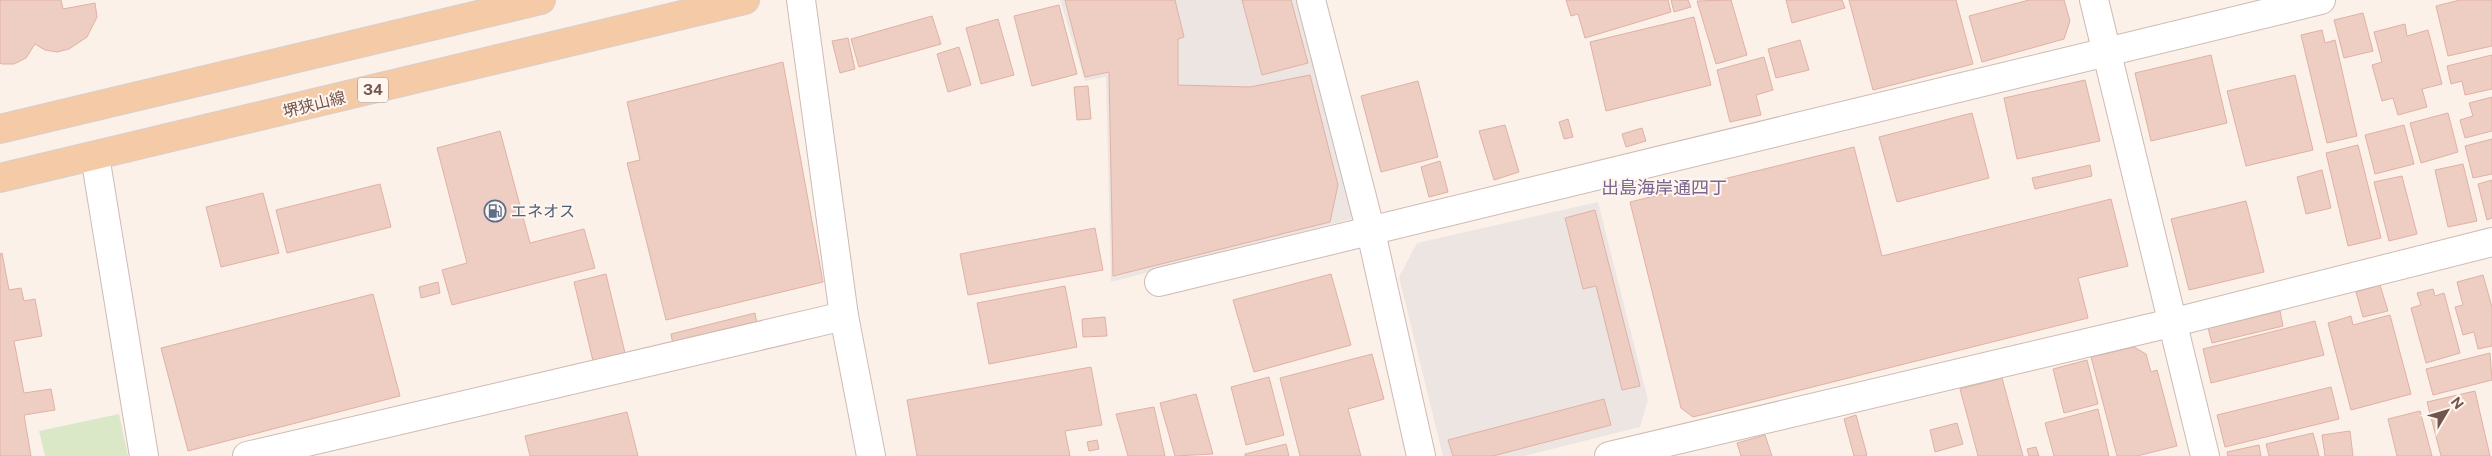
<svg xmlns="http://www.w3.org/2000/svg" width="2492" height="456" viewBox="0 0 2492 456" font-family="'Public Sans','Noto Sans JP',sans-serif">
	<rect width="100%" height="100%" fill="#fbf1e9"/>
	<g fill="#ece5e2">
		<polygon points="1060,0 1296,0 1355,218 1111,282 1106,77 1085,81"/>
		<polygon points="1598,202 1648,400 1640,427 1524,456 1443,456 1399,277 1417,243"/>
	</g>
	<polygon fill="#dae8c8" points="119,414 128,456 45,456 39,431"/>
	<g fill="#eecdc3" stroke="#e0b1a4">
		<polygon points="0,0 61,0 63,9 95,3 97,17 87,37 69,49 57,52 45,50 35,44 26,58 14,64 2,64 0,63"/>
		<polygon points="1065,0 1175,0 1184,37 1178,39 1178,85 1250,87 1310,75 1338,185 1330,222 1113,276 1109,72 1085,77"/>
		<polygon points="1242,0 1291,0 1308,63 1262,75"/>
		<polygon points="1566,0 1668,0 1671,12 1585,38 1578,14 1571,16"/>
		<polygon points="1671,0 1688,0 1691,7 1674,12"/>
		<polygon points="1731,0 1747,55 1716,64 1697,1"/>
		<polygon points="1786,0 1842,0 1845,8 1792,23"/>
		<polygon points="1849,0 1956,0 1973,64 1873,90"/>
		<polygon points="2029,0 2064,0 2070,21 2064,39 1982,62 1969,16"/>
		<polygon points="2460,0 2492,0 2492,46 2448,56 2436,6"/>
		<polygon points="1059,5 1077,74 1032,86 1014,16"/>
		<polygon points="2363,13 2373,51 2344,58 2334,20"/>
		<polygon points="932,16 941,44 859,67 851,39"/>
		<polygon points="1694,17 1711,85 1606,111 1590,42"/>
		<polygon points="998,19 1014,75 981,84 966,28"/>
		<polygon points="2405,24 2407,36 2428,30 2442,84 2422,89 2427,107 2398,115 2393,98 2382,101 2372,65 2382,62 2374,32"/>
		<polygon points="2322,30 2325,43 2335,40 2357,136 2327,143 2301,35"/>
		<polygon points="848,38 855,69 840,73 832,41"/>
		<polygon points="1800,40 1809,70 1776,78 1768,49"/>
		<polygon points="959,47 971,85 948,92 937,54"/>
		<polygon points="2211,55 2227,123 2151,141 2135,73"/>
		<polygon points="2492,55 2492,89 2465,95 2462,81 2451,84 2447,66"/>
		<polygon points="1764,57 1773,90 1756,95 1761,115 1730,122 1717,70"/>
		<polygon points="783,62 823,282 666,320 627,163 640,160 627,102"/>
		<polygon points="2295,75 2313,150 2246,166 2227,91"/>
		<polygon points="2085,80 2100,141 2017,159 2004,98"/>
		<polygon points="1418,81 1438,157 1381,172 1361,96"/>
		<polygon points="1088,86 1091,119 1077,120 1074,87"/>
		<polygon points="2492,97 2492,131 2465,138 2460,120 2473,116 2469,103"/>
		<polygon points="1972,113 1989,178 1897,202 1879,137"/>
		<polygon points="2448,113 2458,152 2421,163 2410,123"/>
		<polygon points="1568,119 1573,137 1564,139 1559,122"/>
		<polygon points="1505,125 1519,172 1494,180 1479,131"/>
		<polygon points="2404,125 2414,164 2375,174 2365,135"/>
		<polygon points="1642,128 1646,141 1626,147 1622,134"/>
		<polygon points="500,131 530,243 584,229 595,268 452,305 442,270 467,263 437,148"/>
		<polygon points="2492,139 2492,174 2473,178 2465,146"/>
		<polygon points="2358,145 2381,238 2348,246 2326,153"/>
		<polygon points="1854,147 1882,256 2111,199 2128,266 2078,278 2088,318 1693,417 1681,408 1630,202"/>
		<polygon points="1440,161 1448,192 1429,197 1421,167"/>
		<polygon points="2463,164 2477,221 2448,227 2435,170"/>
		<polygon points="2090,165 2092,176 2035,189 2032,178"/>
		<polygon points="2322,170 2331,208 2306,214 2297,177"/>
		<polygon points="2402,176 2417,234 2389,241 2374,182"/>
		<polygon points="2492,180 2492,218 2487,220 2478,184"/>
		<polygon points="380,184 391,227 287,253 276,210"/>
		<polygon points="263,193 279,253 221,267 206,207"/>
		<polygon points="2246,201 2264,272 2189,290 2171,219"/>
		<polygon points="1595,210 1640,386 1622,390 1596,286 1583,289 1565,218"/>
		<polygon points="1095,228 1103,270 968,295 960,254"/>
		<polygon points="2,253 9,290 21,288 24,301 35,299 42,336 14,341 24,393 51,389 55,410 24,415 31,456 0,456 0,254"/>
		<polygon points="606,274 625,353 593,361 574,282"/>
		<polygon points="1331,274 1351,345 1254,372 1233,300"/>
		<polygon points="2483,275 2492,307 2492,346 2478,349 2474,332 2463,335 2455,307 2463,305 2457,282"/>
		<polygon points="438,282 440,293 421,298 419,287"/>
		<polygon points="2380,285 2388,311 2363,317 2356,292"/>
		<polygon points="1065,286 1077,347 989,364 977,303"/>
		<polygon points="2433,289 2435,296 2444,293 2460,353 2426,363 2411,308 2421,305 2417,293"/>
		<polygon points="373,294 400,396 188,451 161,348"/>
		<polygon points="2280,311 2283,326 2212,343 2208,328"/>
		<polygon points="755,313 757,324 673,345 671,334"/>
		<polygon points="2390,315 2411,394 2351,410 2328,323 2351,316 2353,325"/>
		<polygon points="1105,317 1107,336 1083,337 1082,319"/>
		<polygon points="2315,321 2324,355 2211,383 2203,349"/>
		<polygon points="2134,347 2146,354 2151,372 2157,370 2177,446 2137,456 2117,456 2091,357"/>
		<polygon points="2490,353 2492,380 2433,395 2426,369"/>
		<polygon points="1372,354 1384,399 1348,409 1361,456 1300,456 1280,378"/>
		<polygon points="2087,360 2098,404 2064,413 2053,369"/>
		<polygon points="1091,367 1102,425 1065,431 1070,456 917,456 907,400"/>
		<polygon points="1269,377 1284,435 1246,445 1231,387"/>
		<polygon points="2002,378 2023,456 1978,456 1960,389"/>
		<polygon points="2331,387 2339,419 2225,447 2217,415"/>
		<polygon points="2475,391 2490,456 2441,456 2427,402"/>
		<polygon points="1196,394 1213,454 1175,456 1160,403"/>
		<polygon points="1604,399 1611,425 1493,456 1453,456 1448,440"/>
		<polygon points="1154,407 1165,456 1128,456 1116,414"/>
		<polygon points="2098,409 2109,456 2054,456 2045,423"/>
		<polygon points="2420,411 2432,456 2397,456 2388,419"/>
		<polygon points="627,412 638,456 530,456 525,436"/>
		<polygon points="1856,415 1867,455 1864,456 1854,456 1844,419"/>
		<polygon points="1957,423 1963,444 1935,452 1930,430"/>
		<polygon points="2350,431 2353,456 2325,456 2322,435"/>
		<polygon points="2313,433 2319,456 2269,456 2266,444"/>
		<polygon points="1765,435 1772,456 1741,456 1737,443"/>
		<polygon points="1097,440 1099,449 1089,451 1087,442"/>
		<polygon points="1286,444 1289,456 1245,456 1245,454"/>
		<polygon points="2259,445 2261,456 2228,456 2227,452"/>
		<polygon points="2036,447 2039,456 2029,456 2027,449"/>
	</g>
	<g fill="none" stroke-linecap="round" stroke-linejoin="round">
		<g stroke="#cebab2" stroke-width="30">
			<g id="minor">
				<polyline points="801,0 844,316 871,456"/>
				<polyline points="1311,0 1371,232 1421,456"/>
				<polyline points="2094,0 2205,456"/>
				<polyline points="95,156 144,456"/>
				<polyline points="1159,282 2321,0"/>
				<polyline points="247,456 844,316"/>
				<polyline points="1609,456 2171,323 2492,242"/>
			</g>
		</g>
		<g stroke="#d8cfcd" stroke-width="30">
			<g id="primary">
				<polyline points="0,129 541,0"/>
				<polyline points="0,178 745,0"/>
			</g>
		</g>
		<use href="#minor" stroke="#fff" stroke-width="28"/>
		<use href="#primary" stroke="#f4caa7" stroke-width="28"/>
	</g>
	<defs>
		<g id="fuel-ring" transform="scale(1.125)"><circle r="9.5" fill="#fef6ef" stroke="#5c6f8a" stroke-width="1.5"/><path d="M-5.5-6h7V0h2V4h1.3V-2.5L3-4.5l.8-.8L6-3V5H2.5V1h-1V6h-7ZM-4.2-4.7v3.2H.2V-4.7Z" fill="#5c6f8a"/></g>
	</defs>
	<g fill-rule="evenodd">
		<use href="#fuel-ring" x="495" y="211"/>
	</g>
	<g text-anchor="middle" stroke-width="4" stroke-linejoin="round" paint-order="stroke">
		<rect fill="#fef6ef" stroke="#9d857e" stroke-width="1" x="358" y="77.5" width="30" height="25" rx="4"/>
		<g font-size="15" font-weight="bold" fill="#74554e">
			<text x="373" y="95">34</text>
		</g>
		<g font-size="16" fill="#74554e" stroke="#fef6ef">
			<text transform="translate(314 104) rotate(-14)" y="6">堺狭山線</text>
		</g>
		<g font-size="16" fill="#4e5e75" stroke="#fef6ef" text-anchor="start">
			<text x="511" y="217">エネオス</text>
		</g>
		<g font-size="18" fill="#7a668f" stroke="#fef6ef">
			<text x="1664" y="194">出島海岸通四丁</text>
		</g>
	</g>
	<g transform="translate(2447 411) rotate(52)" stroke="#fef6ef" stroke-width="4" paint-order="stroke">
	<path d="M0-4L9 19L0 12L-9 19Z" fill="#74554e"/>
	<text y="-8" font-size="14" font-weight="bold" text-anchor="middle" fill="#74554e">N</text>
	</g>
</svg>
